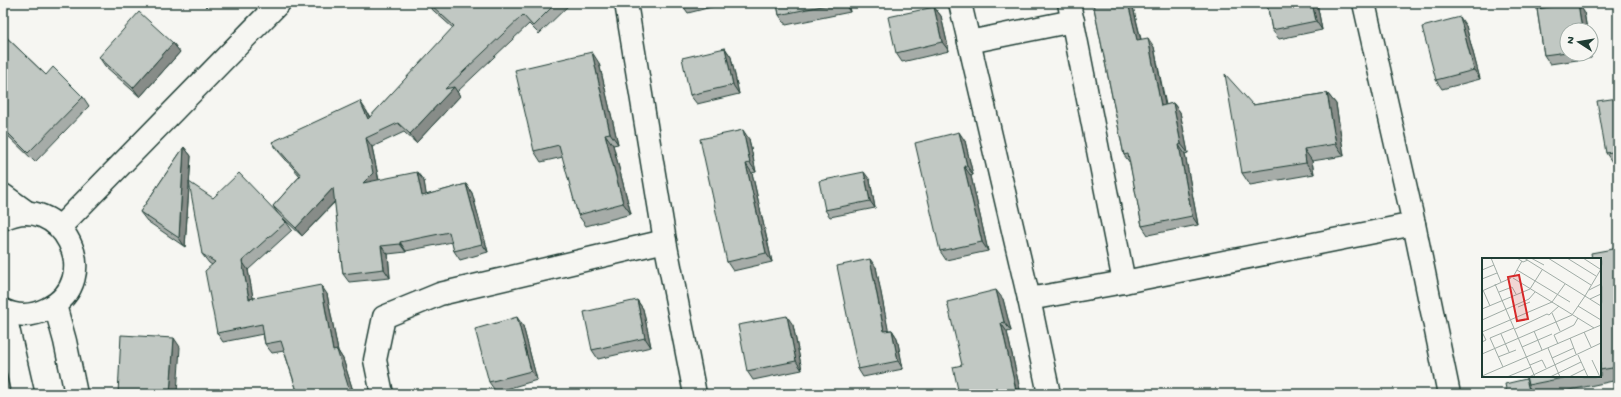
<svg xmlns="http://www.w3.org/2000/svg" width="1621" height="397" viewBox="0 0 1621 397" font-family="'Gochi Hand',sans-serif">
	<rect width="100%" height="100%" fill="#f6f6f2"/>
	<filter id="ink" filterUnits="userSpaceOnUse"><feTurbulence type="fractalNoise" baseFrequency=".025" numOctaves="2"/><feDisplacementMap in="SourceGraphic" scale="8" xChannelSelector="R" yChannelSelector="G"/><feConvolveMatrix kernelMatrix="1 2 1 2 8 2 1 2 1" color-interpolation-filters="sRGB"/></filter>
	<g filter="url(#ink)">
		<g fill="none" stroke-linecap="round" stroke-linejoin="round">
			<g stroke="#1f3d34" stroke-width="25">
				<g id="street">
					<polyline points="626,3 665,241 695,394"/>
					<polyline points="960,3 1029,299 1049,394"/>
					<polyline points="1069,3 1124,282"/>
					<polyline points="1364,3 1414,224 1449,394"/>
					<polyline points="969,42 1073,21"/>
					<polyline points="60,227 279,3"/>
					<polyline points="1029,299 1124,282 1414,224"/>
					<polyline points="382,394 375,360 384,317 440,294 665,241"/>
				</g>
			</g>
			<g stroke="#1f3d34" stroke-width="25">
				<g id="secondary">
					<polyline points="3,195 28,213"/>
					<path d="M 3,219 C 61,189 107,280 47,309 C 33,316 17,317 3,310"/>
					<polyline points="55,305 65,341 76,394"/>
					<polyline points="4,311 23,394"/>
				</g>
			</g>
			<use href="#street" stroke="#f6f6f2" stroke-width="22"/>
			<use href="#secondary" stroke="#f6f6f2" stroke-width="22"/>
		</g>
		<g fill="#a6aca8" stroke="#1f3d34">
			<polygon points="203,3 210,3 206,7"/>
			<polygon points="425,3 571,3 539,34 529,24 457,92 460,96 416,143 404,132 372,147 379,180 424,181 426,195 466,184 472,193 488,252 460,260 454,251 452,242 406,251 406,252 388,254 390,278 349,282 343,274 335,202 302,236 284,219 292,230 248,270 253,298 327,294 338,351 343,359 354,394 298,394 284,351 272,353 265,344 263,334 223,342 217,333 212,265 209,263 202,254 213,198 278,214 273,206 300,176 278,151 272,142 366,110 370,117 453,28"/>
			<polygon points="681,3 727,3 688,13"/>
			<polygon points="777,3 848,3 850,12 786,25 779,15"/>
			<polygon points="1093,3 1132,3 1141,39 1154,47 1166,105 1173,103 1180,112 1188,153 1185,154 1198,225 1148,235 1142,226 1130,163 1124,155"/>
			<polygon points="1267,3 1317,3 1322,30 1279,39 1272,30"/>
			<polygon points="1575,3 1578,3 1584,12 1587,30 1567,30 1567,54 1590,54 1591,58 1550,64 1544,55 1537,9"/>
			<polygon points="934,7 941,16 949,51 902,62 896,53"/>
			<polygon points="1466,26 1480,79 1442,89 1436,80"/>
			<polygon points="3,34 46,75 83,97 89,106 35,162 3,131"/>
			<polygon points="173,43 180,52 140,97 105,66 99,57"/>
			<polygon points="725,48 731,57 739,94 697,104 690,95"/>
			<polygon points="599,63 618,144 613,145 631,214 586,226 578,215 563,157 541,162 534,151"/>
			<polygon points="1327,93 1336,104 1344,156 1312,161 1314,174 1250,185 1242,173 1253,105"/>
			<polygon points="1618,98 1618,161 1612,162 1606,153"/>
			<polygon points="749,139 756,172 752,173 772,262 733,271 727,262"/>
			<polygon points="965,141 973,175 971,176 988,251 946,260 940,251"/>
			<polygon points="184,147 191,156 185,247 147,221 140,212"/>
			<polygon points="870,180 875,208 830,217 825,210"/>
			<polygon points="1618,248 1618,380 1551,394 1507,394 1526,379 1526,376 1600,376 1600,259"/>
			<polygon points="876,267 888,330 892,330 897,338 903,369 863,377 858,369"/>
			<polygon points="1003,299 1011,331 1007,332 1021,394 959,394 962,365"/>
			<polygon points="637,300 643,309 651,347 598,359 592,350"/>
			<polygon points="793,325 802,370 753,380 747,371"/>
			<polygon points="523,326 537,380 496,392 489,382"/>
		</g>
		<g fill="#878c88" stroke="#1f3d34">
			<polygon points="844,3 848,3 850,12"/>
			<polygon points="1128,3 1132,3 1143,49 1137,40"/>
			<polygon points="1312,3 1317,3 1322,30 1316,21"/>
			<polygon points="1578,3 1584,12 1587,30 1582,30"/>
			<polygon points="934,7 941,16 949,51 942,42"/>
			<polygon points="1460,17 1466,26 1480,79 1474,70"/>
			<polygon points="1148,38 1154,47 1167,115 1161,106"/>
			<polygon points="173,43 180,52 140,97 133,88"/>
			<polygon points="725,48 731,57 739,94 733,85"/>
			<polygon points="592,52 599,63 618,144 610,133"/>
			<polygon points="1588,54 1590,54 1591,58"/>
			<polygon points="454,87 460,96 416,143 410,134"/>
			<polygon points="1327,93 1336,104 1344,156 1336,144"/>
			<polygon points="360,101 366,110 374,127 368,119"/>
			<polygon points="1173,103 1180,112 1188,153 1181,144"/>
			<polygon points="743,130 749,139 756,172 750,163"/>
			<polygon points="959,132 965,141 973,175 967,166"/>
			<polygon points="605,134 613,145 631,214 623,203"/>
			<polygon points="366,138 372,147 379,182 363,183"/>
			<polygon points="1179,145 1185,154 1198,225 1192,216"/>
			<polygon points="184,147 191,156 185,247 179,238"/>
			<polygon points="1304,149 1312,161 1314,174 1306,163"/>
			<polygon points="746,164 752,173 772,262 766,253"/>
			<polygon points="964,166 971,176 988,251 982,242"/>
			<polygon points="417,172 424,181 428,205 422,196"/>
			<polygon points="864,172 870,180 875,208 870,201"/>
			<polygon points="466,184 472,193 488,252 482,244"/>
			<polygon points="333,188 339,197 302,236 296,228"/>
			<polygon points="400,242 406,251 406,252 400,244"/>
			<polygon points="381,246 388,254 390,278 384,269"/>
			<polygon points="870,259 876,267 890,339 884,331"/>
			<polygon points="242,261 248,270 255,308 249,299"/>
			<polygon points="321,285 327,294 338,351 343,359 354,394 352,394 350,392 333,351"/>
			<polygon points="996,290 1003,299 1011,331 1004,322"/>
			<polygon points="637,300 643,309 651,347 645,338"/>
			<polygon points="787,316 793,325 802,370 796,361"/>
			<polygon points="517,317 523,326 537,380 531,371"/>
			<polygon points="1001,323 1007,332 1021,394 1018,394 1016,390"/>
			<polygon points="892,330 897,338 903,369 898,361"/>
			<polygon points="174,338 180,347 177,394 170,394"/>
			<polygon points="1528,386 1534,394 1530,394"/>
		</g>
		<g fill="#c1c8c3" stroke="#1f3d34">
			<polygon points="429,3 556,3 533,26 523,15 445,89 454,87 410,134 398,123 366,138 373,173 363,183 417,172 422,196 466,184 482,244 454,251 449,232 400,242 400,244 381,246 384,269 343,274 333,188 296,228 273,206 301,175 272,142 360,101 368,119 454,26"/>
			<polygon points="777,3 836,3 779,15"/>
			<polygon points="1093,3 1128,3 1137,40 1148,38 1161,106 1173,103 1181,144 1179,145 1192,216 1142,226 1128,154 1124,155"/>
			<polygon points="1267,3 1312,3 1316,21 1272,30"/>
			<polygon points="1575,3 1578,3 1582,30 1567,30 1567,52 1544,55 1537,9"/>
			<polygon points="934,7 942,42 896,53 888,17"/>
			<polygon points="139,12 173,43 133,88 99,57"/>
			<polygon points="1460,17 1474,70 1436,80 1422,27"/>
			<polygon points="3,34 46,75 53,67 83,97 28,153 3,128"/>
			<polygon points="725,48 733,85 690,95 682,58"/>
			<polygon points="592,52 610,133 605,134 623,203 578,215 559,145 534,151 515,70"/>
			<polygon points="1225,74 1253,105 1327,93 1336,144 1304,149 1306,163 1242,173"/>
			<polygon points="1618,98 1618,151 1606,153 1597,101"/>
			<polygon points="743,130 750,163 746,164 766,253 727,262 700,139"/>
			<polygon points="959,132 967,166 964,166 982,242 940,251 915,143"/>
			<polygon points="184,147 179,238 140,212"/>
			<polygon points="864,172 870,201 825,210 819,181"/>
			<polygon points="239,173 286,222 242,261 249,299 321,285 333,351 337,350 350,392 347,393 347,394 298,394 281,341 265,344 262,324 217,333 205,271 215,262 202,254 189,182 213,198"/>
			<polygon points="1618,248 1618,367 1600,370 1600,259 1592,259 1591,253"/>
			<polygon points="870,259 884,331 892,330 898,361 858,369 837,266"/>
			<polygon points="996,290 1004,322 1001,323 1016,390 998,394 959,394 953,367 962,365 947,302"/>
			<polygon points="637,300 645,338 592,350 584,312"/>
			<polygon points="787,316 796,361 747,371 738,325"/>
			<polygon points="517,317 531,371 489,382 475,329"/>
			<polygon points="121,335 174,338 170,394 118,394"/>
			<polygon points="1526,376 1573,376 1528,385"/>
			<polygon points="1526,379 1530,394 1507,394 1505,384"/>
			<polygon points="476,391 476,394 462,394"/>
		</g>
	</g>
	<g transform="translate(1482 258)">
		<rect width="119" height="119" fill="#f6f6f2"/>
		<path fill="none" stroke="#a0aca6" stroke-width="1" d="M 9,0 L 19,24M 35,0 L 41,4 L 46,2M 42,0 L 119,48M 49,0 L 62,7M 66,0 L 109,27M 85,0 L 114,18M 101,0 L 118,11M 0,12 L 12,7M 35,12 L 88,44M 31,19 L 40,3M 31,20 L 112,70M 0,21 L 15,15M 13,26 L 53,119M 1,32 L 8,48M 107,32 L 119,26M 0,33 L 29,20M 17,34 L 30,29 L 34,36M 103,38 L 119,11M 108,41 L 119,36M 96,48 L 119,62M 36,49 L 48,44M 0,51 L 48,31 L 60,12M 70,55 L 78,73M 0,62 L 47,41 L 53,34M 33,71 L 65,56 L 67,57 L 77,48M 52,73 L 60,92M 0,74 L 70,44 L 83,26M 0,74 L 4,82 L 0,84M 102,74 L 109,89M 19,76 L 27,94M 88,80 L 94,96M 76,86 L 72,77 L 92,67 L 96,60M 40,89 L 70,76M 66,90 L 78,119M 0,96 L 90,57 L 103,38M 96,97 L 106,119M 16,99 L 34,92M 70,100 L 92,90M 110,102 L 118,119M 48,107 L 60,102 L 64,110M 21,109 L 8,80 L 32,70M 0,118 L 119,67M 25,119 L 49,109M 47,119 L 119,85M 68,119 L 99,104M 87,119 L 103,111"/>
		<path fill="#d62828" fill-opacity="0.15" stroke="#d62828" stroke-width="2" d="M 37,17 L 46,61 L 35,63 L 26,19 Z"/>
		<rect width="119" height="119" fill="none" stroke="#1f3d34" stroke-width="2"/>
	</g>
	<rect width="1621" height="397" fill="none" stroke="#f6f6f2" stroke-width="16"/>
	<rect x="8" y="8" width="1605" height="381" fill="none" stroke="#1f3d34" stroke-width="1.5" filter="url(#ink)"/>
	<g transform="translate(1579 42) rotate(282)"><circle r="19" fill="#f6f6f2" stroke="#a0aca6"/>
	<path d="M0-3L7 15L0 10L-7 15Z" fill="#1f3d34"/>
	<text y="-6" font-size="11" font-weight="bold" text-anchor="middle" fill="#1f3d34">N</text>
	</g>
</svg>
